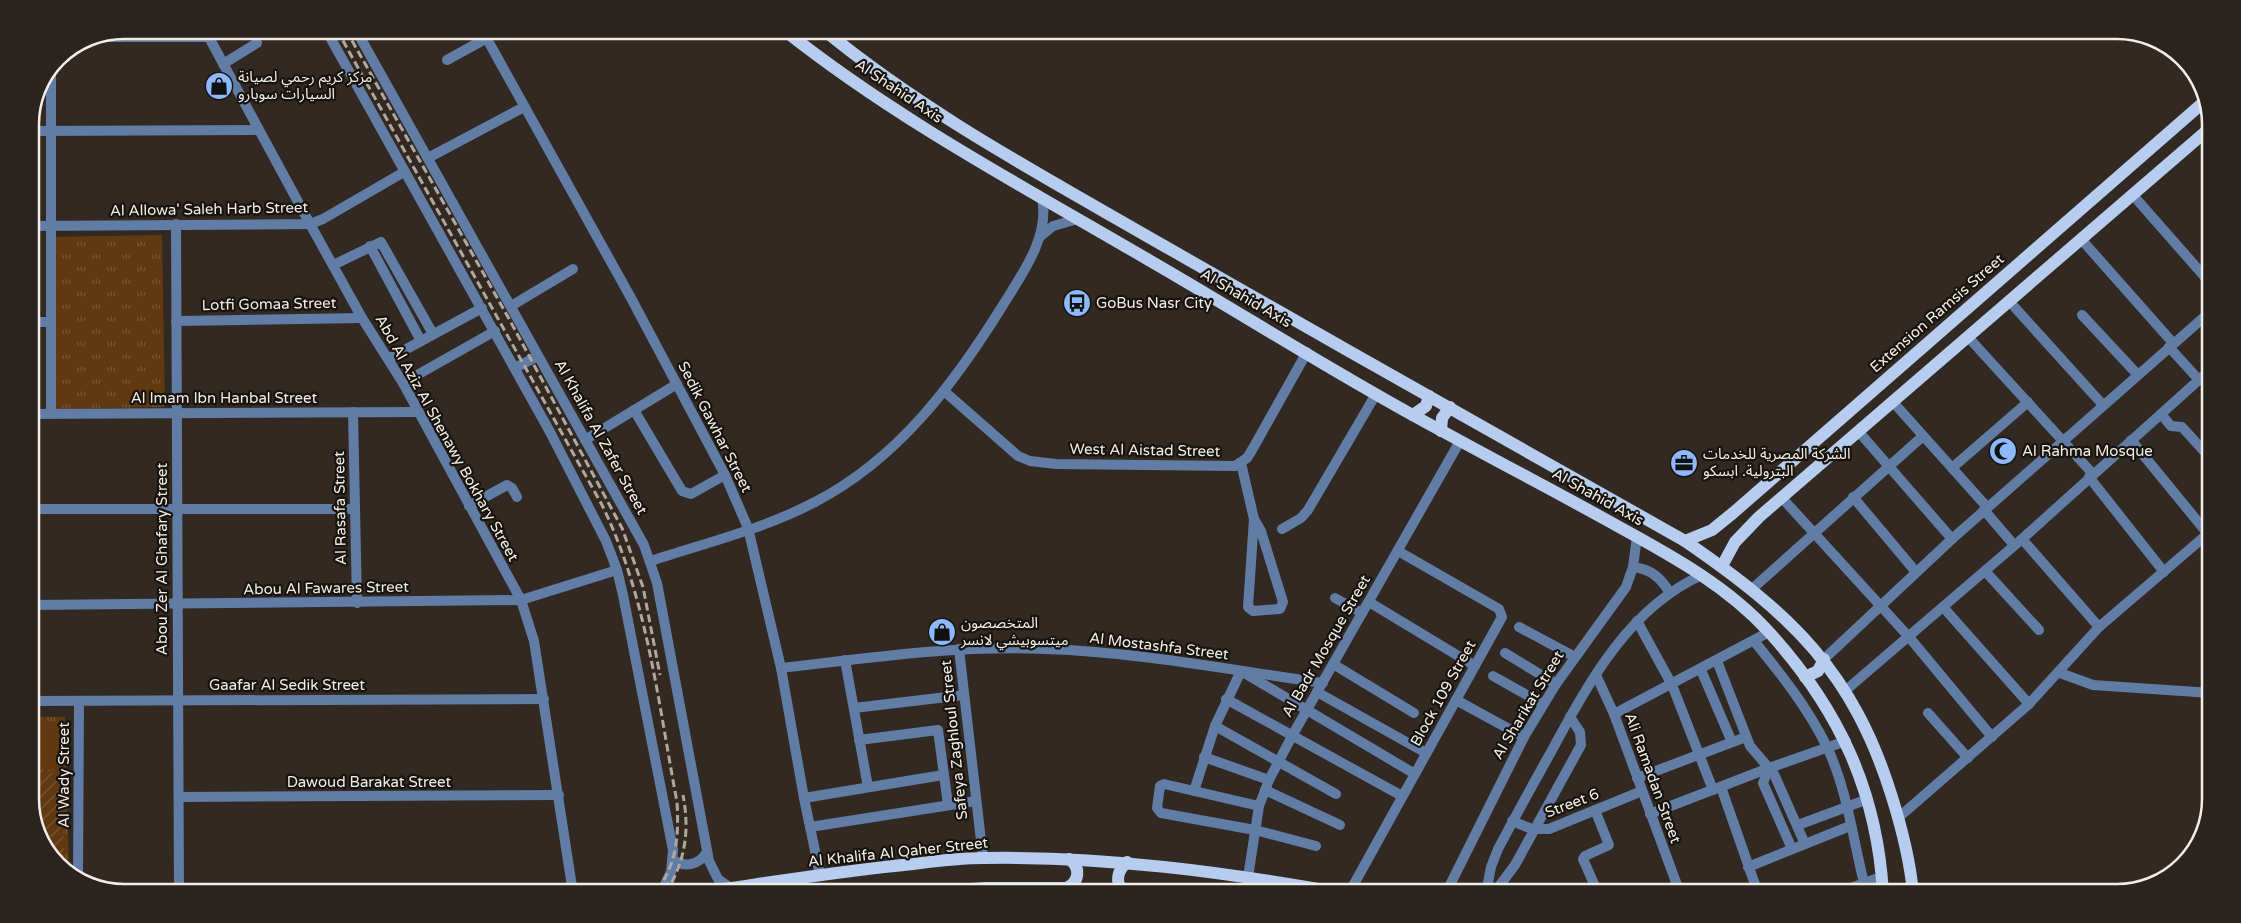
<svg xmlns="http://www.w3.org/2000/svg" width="2241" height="923" viewBox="0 0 2241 923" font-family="'Varela Round','Noto Sans Arabic',sans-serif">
	<defs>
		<pattern id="park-tufts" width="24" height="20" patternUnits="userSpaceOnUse" patternTransform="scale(1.25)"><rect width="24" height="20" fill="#603911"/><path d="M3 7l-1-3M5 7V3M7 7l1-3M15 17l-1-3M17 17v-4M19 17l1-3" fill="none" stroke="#775634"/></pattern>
		<pattern id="garden-furrows" width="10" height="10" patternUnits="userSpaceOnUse" patternTransform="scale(1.25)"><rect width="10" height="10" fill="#603911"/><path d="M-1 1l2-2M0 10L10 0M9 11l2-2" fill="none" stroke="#775634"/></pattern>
	</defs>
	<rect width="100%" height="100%" fill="#322922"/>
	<g fill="url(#park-tufts)">
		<polygon points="162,235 165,407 51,409 47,237"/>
		<polygon points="30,717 65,717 69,872 49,856 30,806"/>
	</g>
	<polygon fill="url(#garden-furrows)" points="38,762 45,771 62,776 64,855 49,855 38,827 38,804 30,782 30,767"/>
	<g fill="#603911">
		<polygon points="54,722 54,737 30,737 30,723"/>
		<rect x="47" y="741" width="14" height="29"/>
	</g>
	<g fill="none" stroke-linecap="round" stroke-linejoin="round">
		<g stroke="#617ca5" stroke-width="10">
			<polyline points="205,30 310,224 362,318 403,383 521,600 534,641 573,893"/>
			<polyline points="482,30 631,298 725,475 748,528 781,668 804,798 820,875"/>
			<polyline points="88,37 209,37"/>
			<polyline points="447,60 487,38"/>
			<polyline points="223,64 257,43"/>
			<polyline points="30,131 258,130"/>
			<polyline points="428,158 524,107"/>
			<polyline points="2132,194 2211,284"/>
			<polyline points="176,224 179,893"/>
			<polyline points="30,226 310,224 323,219 404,172"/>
			<polyline points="1041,236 1053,226 1078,219"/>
			<polyline points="2081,239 2173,343"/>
			<polyline points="370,246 421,341"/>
			<polyline points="333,265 381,242 433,334"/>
			<polyline points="2009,301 2103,405"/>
			<polyline points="511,306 573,269"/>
			<polyline points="2082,315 2137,374"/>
			<polyline points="176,321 362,318"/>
			<polyline points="30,322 51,322"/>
			<polyline points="1968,337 2093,474"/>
			<polyline points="2169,347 2199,380"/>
			<polyline points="388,359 482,308"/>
			<polyline points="403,383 495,331"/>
			<polyline points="944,391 1018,456 1030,461 1056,464 1235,466 1247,458 1252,450 1307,352"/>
			<polyline points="1893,402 1987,507"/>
			<polyline points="634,410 682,491 691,494 725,475"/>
			<polyline points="353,412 357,603"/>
			<polyline points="30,414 418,412"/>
			<polyline points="51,414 51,71"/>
			<polyline points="2161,414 2171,426 2182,427 2211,459"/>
			<polyline points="1859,432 1952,539"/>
			<polyline points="585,440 677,384"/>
			<polyline points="2131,440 2208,534"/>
			<polyline points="1241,463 1254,519"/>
			<polyline points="1952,468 2028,402"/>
			<polyline points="2089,477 2164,572"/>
			<polyline points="1853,497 1916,572"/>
			<polyline points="1782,498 1909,637 1992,737"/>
			<polyline points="469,506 507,485 512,488 517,497"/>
			<polyline points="30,509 355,509"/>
			<polyline points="1984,510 2014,545"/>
			<polygon points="1254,519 1261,531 1283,602 1280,609 1253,611 1248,607"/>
			<polyline points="1282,529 1301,518 1308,510 1376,394"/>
			<polyline points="2022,539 2099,627"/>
			<path d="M 651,561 C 705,543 764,529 815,502 C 898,459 954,384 1003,305 C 1022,274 1050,237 1042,198"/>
			<path d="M 1633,567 C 1651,569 1661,578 1670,593"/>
			<polyline points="1985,571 2039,630"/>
			<polyline points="1752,589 1923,436"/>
			<polyline points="1335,598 1362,613"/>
			<polyline points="1369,602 1475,666"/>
			<polyline points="30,605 521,600 617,570"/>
			<polyline points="1943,607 2029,704"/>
			<polyline points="1637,621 1672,685 1713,790"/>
			<polyline points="1519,627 1575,657"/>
			<path d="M 1754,641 C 1781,674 1808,708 1827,747 C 1847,789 1853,839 1864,883"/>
			<polyline points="959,649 983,858"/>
			<polyline points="1505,653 1556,684"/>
			<polyline points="1824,659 1952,539 2211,311"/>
			<polyline points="845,660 868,787"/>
			<polyline points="1717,661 1750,746 1774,774 1805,844"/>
			<polyline points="1333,664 1414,713"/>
			<path d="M 781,668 C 869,658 957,645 1045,649 C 1138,652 1231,670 1323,683"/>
			<polyline points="1701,670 1732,742"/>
			<polyline points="2060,673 2093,685 2211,693"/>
			<polyline points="1596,675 1614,714 1680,893"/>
			<polyline points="1493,676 1543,704"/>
			<polyline points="1846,690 2022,539 2211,369"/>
			<polyline points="1317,692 1426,753"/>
			<polyline points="1226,699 1402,796"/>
			<polyline points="1456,700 1524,737"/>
			<polyline points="30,701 544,699"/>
			<polyline points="854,708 964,695"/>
			<polyline points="1928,713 1968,758"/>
			<polyline points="1614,714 1769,632"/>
			<polyline points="1215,726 1336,794"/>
			<polyline points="859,740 938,730 948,805"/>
			<polyline points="1204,757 1269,780"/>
			<polyline points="1769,768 1763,783 1792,849"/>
			<polyline points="1637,778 1746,737"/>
			<polyline points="1721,787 1758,893"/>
			<polyline points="1265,790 1340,825"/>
			<polyline points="1194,791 1215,726 1241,671 1415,774"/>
			<polyline points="179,797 559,795"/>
			<polyline points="804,798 943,775"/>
			<polyline points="1259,806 1164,784 1160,786 1157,808 1161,813 1255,830 1316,846"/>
			<polyline points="1595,810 1609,845 1585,856 1583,859 1598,893"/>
			<polyline points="1650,814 1769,768 1846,741"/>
			<polyline points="1898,818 2029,704 2099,627 2211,531"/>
			<polyline points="1512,821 1532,829 1549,829 1642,791"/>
			<polyline points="1798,825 1868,799"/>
			<polyline points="810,827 976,801"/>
			<polyline points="1748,867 1850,826"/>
			<polyline points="1248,877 1259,806 1269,780 1292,736 1460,441"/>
			<polyline points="78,879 79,701"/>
			<polyline points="1349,893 1502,617 1499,609 1398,551"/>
			<polyline points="1446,893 1524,737 1556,684 1626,587 1633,567 1637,537"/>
			<path d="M 1486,893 L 1491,867 L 1498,849 C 1515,817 1533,784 1551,752 C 1588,684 1628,608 1702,575"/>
			<polyline points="1494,893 1515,865 1581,745 1580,732 1570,717"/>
			<polyline points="1576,893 1595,886"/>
			<polyline points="1837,893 1881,877"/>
		</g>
		<g stroke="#617ca5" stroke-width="10">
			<polyline points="326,30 550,432 606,541 617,570 623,595 673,850 671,872 661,893"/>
			<polyline points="356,30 644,545 657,583 709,861 718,879 731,888"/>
			<polyline points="515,368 538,356"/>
			<path d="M 673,860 C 685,868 699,865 707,852"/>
		</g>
		<g stroke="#b6cdef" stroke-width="12">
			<path d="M 784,30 C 896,119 1024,187 1147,259 C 1246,316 1342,378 1442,431 C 1502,464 1562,495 1621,528 C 1674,557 1728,587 1769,632 C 1838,708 1877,790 1883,893"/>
			<path d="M 824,30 C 926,114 1045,177 1159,243 C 1334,343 1509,442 1685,541 C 1791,614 1853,671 1892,797 C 1902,829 1910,860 1913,893"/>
			<polyline points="1413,415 1426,406 1429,396"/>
			<polyline points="1441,431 1442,418 1450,407"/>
			<polyline points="1685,541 1712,530 1733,513 2205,101"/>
			<polyline points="1722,566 1735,542 1759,517 2211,127"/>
			<polyline points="1805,677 1818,671 1824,659"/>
			<path d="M 1066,888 C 1080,882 1081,867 1069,859"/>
			<path d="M 1123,892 C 1115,882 1117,871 1127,862"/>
			<path d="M 695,893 C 767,883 840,871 913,864 C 936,861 961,858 985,858 C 1105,856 1224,872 1342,893"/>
			<polyline points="912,893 986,888 1066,888 1132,893"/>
		</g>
		<g stroke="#afa8a2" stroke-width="3" stroke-dasharray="8 4" stroke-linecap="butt">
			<path d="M 337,30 L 602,505 C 647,597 658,702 677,802 C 679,836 677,865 655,893"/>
			<polyline points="346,30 508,317 622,528 643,587 660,675"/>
			<path d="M 666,893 C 685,861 690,832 683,795"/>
		</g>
	</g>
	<defs>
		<g id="shop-disc" transform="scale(1.4375)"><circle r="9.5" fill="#8db9fc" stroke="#17130f"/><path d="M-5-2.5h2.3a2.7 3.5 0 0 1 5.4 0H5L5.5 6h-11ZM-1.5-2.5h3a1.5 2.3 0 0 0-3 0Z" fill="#111"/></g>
		<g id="bus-disc" transform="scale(1.4375)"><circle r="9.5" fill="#8db9fc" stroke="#17130f"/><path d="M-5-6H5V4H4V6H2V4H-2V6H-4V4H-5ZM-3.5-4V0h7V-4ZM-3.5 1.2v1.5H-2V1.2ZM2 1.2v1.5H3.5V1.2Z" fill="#111"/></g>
		<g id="mosque-disc" transform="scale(1.4375)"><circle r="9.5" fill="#8db9fc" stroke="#17130f"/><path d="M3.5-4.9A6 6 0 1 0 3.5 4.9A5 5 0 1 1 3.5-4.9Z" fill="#111"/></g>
		<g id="office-disc" transform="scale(1.4375)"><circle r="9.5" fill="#8db9fc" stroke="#17130f"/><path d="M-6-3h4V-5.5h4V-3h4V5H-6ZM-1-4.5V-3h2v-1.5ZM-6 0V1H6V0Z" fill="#111"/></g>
	</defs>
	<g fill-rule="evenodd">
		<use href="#shop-disc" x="219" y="86"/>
		<use href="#bus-disc" x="1077" y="303"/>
		<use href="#mosque-disc" x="2003" y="451"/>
		<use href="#office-disc" x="1684" y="463"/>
		<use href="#shop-disc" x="942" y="632"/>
	</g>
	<g text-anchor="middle" stroke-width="4.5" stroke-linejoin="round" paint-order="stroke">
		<g font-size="15" fill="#f3ede8" stroke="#17130f" text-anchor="start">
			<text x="238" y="82">مركز كريم رحمي لصيانة<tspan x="238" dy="17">السيارات سوبارو</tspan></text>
			<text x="1096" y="308">GoBus Nasr City</text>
			<text x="2022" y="456">Al Rahma Mosque</text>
			<text x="1703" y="459">الشركة المصرية للخدمات<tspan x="1703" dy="17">البترولية. ابسكو</tspan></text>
			<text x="961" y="628">المتخصصون<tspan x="961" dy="17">ميتسوبيشي لانسر</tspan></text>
		</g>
		<g font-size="15" fill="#f3ede8" stroke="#17130f">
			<text transform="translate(899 91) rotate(34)" y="5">Al Shahid Axis</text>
			<text transform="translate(209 209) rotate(-1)" y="5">Al Allowa' Saleh Harb Street</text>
			<text transform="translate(1246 298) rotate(30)" y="5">Al Shahid Axis</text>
			<text transform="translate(269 304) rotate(-1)" y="5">Lotfi Gomaa Street</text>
			<text transform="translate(1937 313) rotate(-41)" y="5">Extension Ramsis Street</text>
			<text x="224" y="403">Al Imam Ibn Hanbal Street</text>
			<text transform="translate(715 427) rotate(63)" y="5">Sedik Gawhar Street</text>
			<text transform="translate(601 437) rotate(61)" y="5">Al Khalifa Al Zafer Street</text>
			<text transform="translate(447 438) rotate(61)" y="5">Abd Al Aziz Al Shenawy Bokhary Street</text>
			<text transform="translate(1145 450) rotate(1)" y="5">West Al Aistad Street</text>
			<text transform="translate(1598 497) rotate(29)" y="5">Al Shahid Axis</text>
			<text transform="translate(340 508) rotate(-91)" y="5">Al Rasafa Street</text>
			<text transform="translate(162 559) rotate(-90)" y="5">Abou Zer Al Ghafary Street</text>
			<text transform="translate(326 588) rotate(-1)" y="5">Abou Al Fawares Street</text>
			<text transform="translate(1159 646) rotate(7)" y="5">Al Mostashfa Street</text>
			<text transform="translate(1326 646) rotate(-60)" y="5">Al Badr Mosque Street</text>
			<text x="287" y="690">Gaafar Al Sedik Street</text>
			<text transform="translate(1443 693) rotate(-61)" y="5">Block 109 Street</text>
			<text transform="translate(1528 705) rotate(-59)" y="5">Al Sharikat Street</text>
			<text transform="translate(954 740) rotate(-96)" y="5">Safeya Zaghloul Street</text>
			<text transform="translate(64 775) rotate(-90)" y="5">Al Wady Street</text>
			<text transform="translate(1653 778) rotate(70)" y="5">Ali Ramadan Street</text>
			<text x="369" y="787">Dawoud Barakat Street</text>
			<text transform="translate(1572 803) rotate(-21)" y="5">Street 6</text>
			<text transform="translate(898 852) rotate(-6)" y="5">Al Khalifa Al Qaher Street</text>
		</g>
	</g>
	<path d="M0 0H2241V923H0ZM124 39H2117A85 85 0 0 1 2202 124V799A85 85 0 0 1 2117 884H124A85 85 0 0 1 39 799V124A85 85 0 0 1 124 39Z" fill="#292420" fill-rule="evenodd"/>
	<path fill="none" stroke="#f3ede8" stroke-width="2.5" d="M124 39H2117A85 85 0 0 1 2202 124V799A85 85 0 0 1 2117 884H124A85 85 0 0 1 39 799V124A85 85 0 0 1 124 39Z"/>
</svg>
